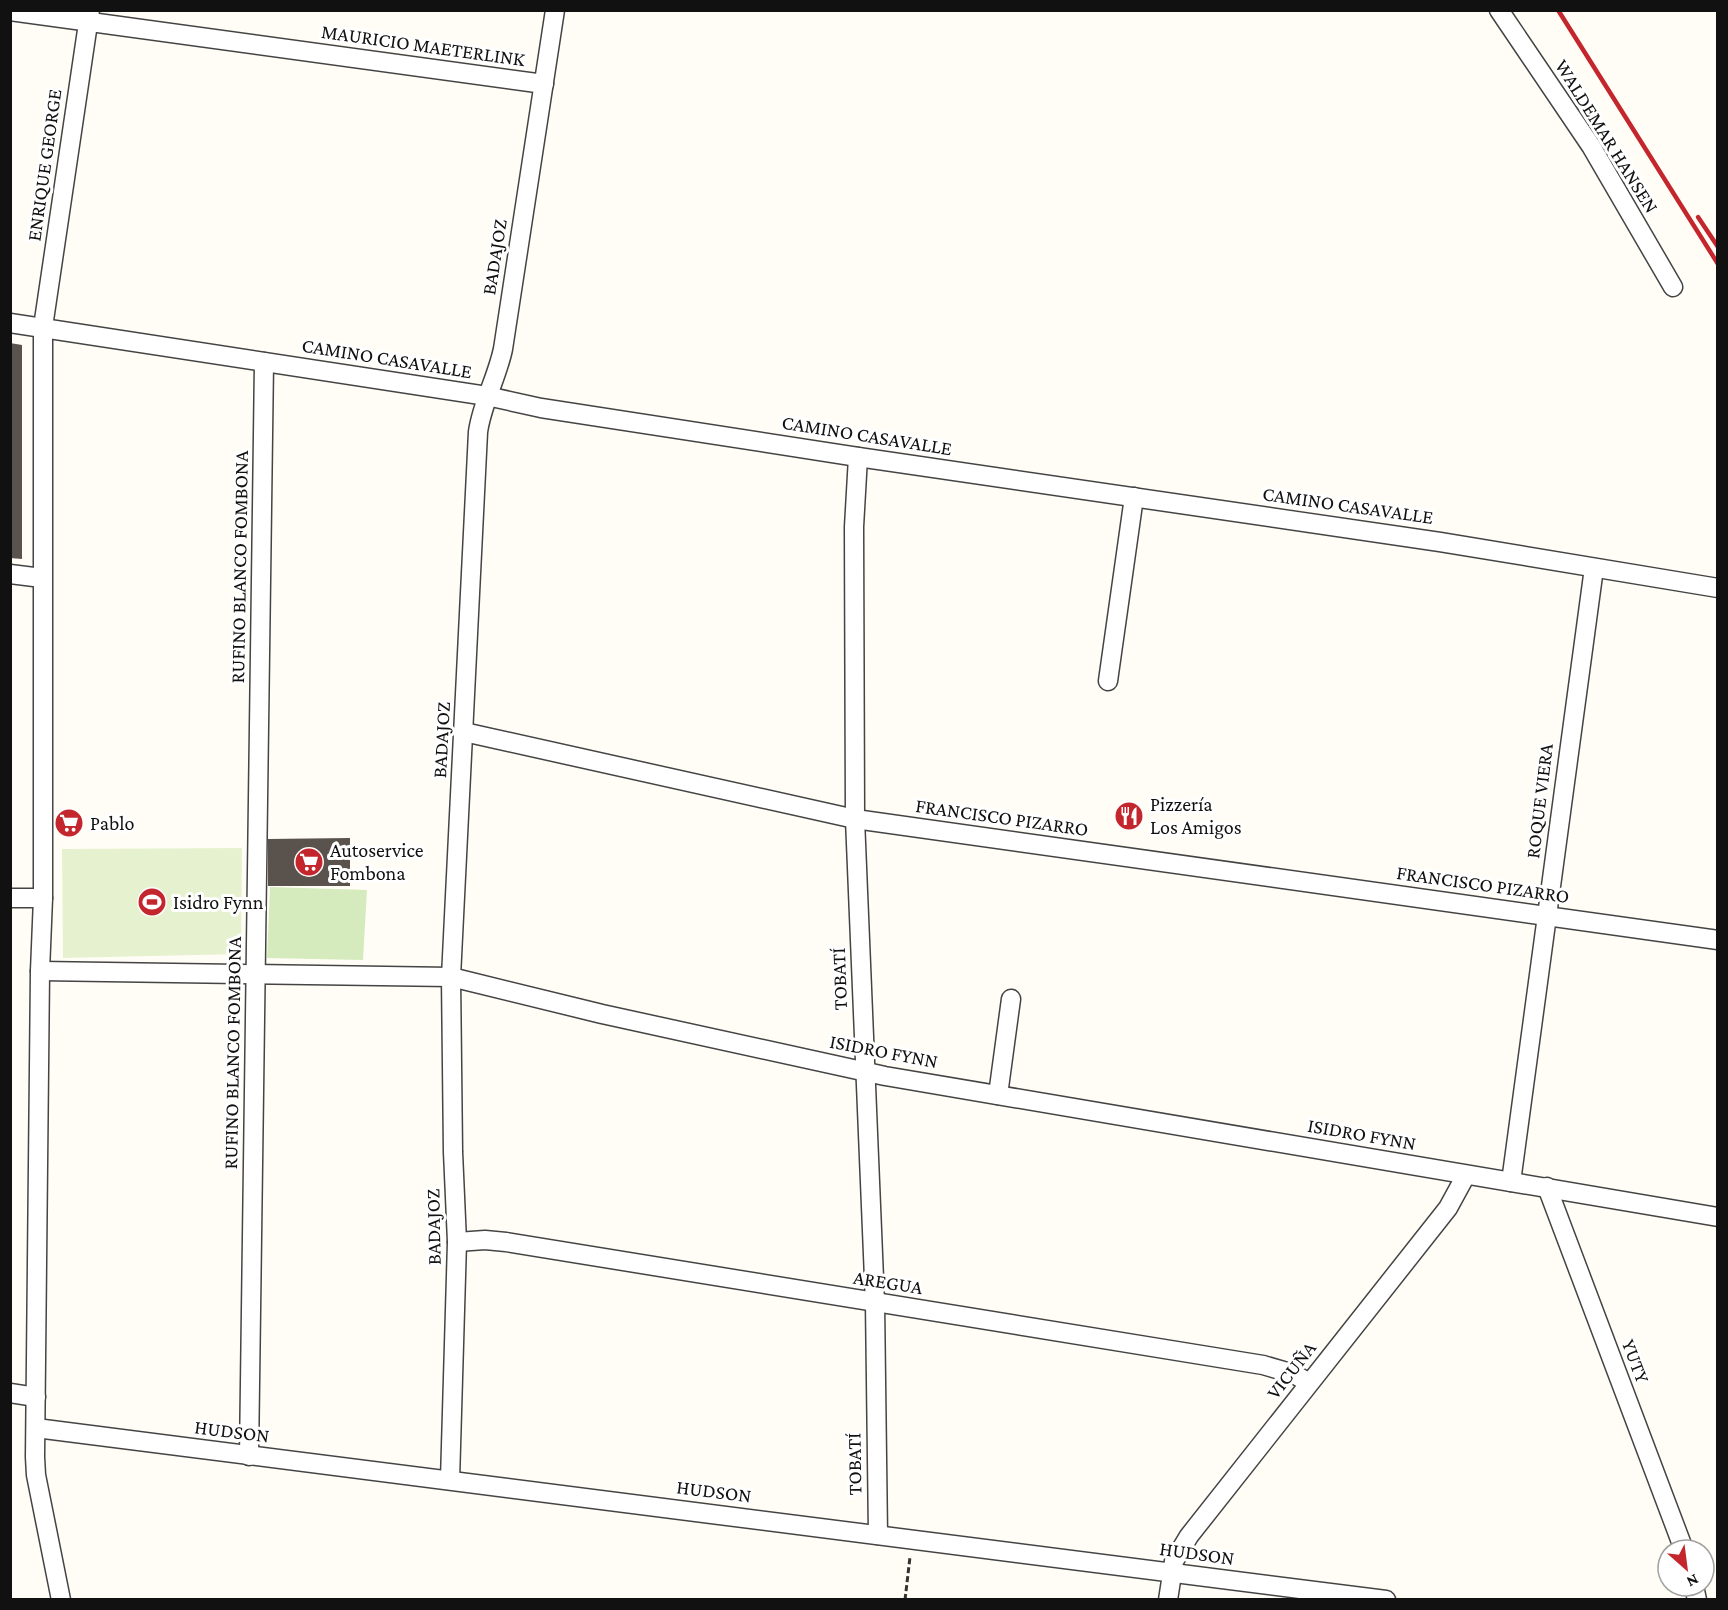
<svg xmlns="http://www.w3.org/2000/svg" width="1728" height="1610" viewBox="0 0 1728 1610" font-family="'Crimson Pro',serif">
	<rect width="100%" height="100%" fill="#fffdf5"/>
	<polygon fill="#d5ebbd" points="270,887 367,890 363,960 267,958"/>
	<polygon fill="#e6f2cf" points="242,848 241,954 63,958 62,849"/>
	<g fill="#5a524d">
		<polygon points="10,343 22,345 22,559 10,558"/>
		<polygon points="350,838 350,886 268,886 268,839"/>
	</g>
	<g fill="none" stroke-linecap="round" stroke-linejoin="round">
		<g stroke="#444" stroke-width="21">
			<g id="minor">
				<polyline points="1499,10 1591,146 1673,287"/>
				<polyline points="10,11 544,84"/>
				<polyline points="10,323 487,396 541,408 858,457 1440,542 1718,588"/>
				<polyline points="858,457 854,527 855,819 875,1303 878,1535"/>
				<polyline points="10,574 42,578"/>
				<polyline points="1108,681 1134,497"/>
				<polyline points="464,732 855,819 1718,940"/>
				<polyline points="10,898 43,898"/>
				<polyline points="40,971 451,977 602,1014 885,1076 1718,1217"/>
				<polyline points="998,1095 1011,999"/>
				<polyline points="1511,1182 1594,568"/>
				<polyline points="1547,1187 1684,1550"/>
				<polyline points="457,1242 485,1240 506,1242 1263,1365 1294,1374 1309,1383"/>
				<polyline points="10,1393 36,1397"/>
				<polyline points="36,1428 1386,1600"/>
				<polyline points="249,1456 264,362"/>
				<path d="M 450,1480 L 457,1242 L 453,1152 L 451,977 L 478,432 C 482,403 497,378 503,349 L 555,10"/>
				<polyline points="1694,1586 1697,1600"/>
				<polyline points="61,1600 36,1475 35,1457 40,971 43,898 43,327 90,10"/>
				<polyline points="1168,1600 1174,1561 1189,1536 1448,1208 1466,1175"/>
			</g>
		</g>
		<polyline stroke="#333" stroke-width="3" stroke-dasharray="6 3" stroke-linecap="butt" points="905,1600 910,1557"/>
		<use href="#minor" stroke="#fff" stroke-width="18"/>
		<g stroke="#c4262e" stroke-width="4.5">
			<polyline points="1558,10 1718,264"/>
			<polyline points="1698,217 1718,247"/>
		</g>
	</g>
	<defs>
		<g id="restaurant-disc" transform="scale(1.5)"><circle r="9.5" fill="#c4262e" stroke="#fff"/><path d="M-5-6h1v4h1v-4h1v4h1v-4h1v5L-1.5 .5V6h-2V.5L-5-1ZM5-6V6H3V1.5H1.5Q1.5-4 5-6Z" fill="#fff"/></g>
		<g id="supermarket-disc" transform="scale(1.5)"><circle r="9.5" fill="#c4262e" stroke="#fff"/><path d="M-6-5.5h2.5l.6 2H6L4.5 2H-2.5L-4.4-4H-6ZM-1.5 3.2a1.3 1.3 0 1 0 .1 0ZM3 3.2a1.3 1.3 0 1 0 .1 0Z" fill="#fff"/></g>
		<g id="stadium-disc" transform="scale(1.5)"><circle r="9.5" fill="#c4262e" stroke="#fff"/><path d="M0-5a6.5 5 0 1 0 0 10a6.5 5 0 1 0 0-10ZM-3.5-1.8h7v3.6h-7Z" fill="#fff"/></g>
	</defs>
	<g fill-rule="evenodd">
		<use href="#restaurant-disc" x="1129" y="816"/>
		<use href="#supermarket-disc" x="69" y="823"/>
		<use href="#supermarket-disc" x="309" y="862"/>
		<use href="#stadium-disc" x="152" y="902"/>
	</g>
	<g text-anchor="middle" stroke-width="6" stroke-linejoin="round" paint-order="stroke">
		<g font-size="20" fill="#111" stroke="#fff">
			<text transform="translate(423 45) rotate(8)" y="7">MAURICIO MAETERLINK</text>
			<text transform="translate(1607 136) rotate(58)" y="7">WALDEMAR HANSEN</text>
			<text transform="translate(44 165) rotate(-82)" y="7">ENRIQUE GEORGE</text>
			<text transform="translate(494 257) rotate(-81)" y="7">BADAJOZ</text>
			<text transform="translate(387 358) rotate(9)" y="7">CAMINO CASAVALLE</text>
			<text transform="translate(867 435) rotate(9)" y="7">CAMINO CASAVALLE</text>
			<text transform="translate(1348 505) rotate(8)" y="7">CAMINO CASAVALLE</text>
			<text transform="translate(239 567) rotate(-89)" y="7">RUFINO BLANCO FOMBONA</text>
			<text transform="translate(441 740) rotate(-87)" y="7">BADAJOZ</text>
			<text transform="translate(1539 801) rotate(-83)" y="7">ROQUE VIERA</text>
			<text transform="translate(1002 817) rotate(8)" y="7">FRANCISCO PIZARRO</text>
			<text transform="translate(1483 884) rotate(8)" y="7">FRANCISCO PIZARRO</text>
			<text transform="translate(839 979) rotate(-92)" y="7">TOBATÍ</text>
			<text transform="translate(884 1051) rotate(11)" y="7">ISIDRO FYNN</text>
			<text transform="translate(232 1053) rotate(-89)" y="7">RUFINO BLANCO FOMBONA</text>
			<text transform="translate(1362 1134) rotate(10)" y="7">ISIDRO FYNN</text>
			<text transform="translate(433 1227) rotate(-91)" y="7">BADAJOZ</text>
			<text transform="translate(888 1282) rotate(9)" y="7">AREGUA</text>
			<text transform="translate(1636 1361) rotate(69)" y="7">YUTY</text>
			<text transform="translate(1291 1370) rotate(-52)" y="7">VICUÑA</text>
			<text transform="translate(232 1431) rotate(7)" y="7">HUDSON</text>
			<text transform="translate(854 1464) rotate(-91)" y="7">TOBATÍ</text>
			<text transform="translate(714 1491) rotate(7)" y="7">HUDSON</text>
			<text transform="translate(1197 1553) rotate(8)" y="7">HUDSON</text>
		</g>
		<g font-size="20" fill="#111" stroke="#fff" text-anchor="start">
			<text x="1150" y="811">Pizzería<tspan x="1150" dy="23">Los Amigos</tspan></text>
			<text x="90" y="830">Pablo</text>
			<text x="330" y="857">Autoservice<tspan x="330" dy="23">Fombona</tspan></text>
			<text x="173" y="909">Isidro Fynn</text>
		</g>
	</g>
	<rect width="1728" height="1610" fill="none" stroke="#111111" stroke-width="24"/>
	<g transform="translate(1686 1568) rotate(152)"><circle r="28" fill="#ffffff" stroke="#a0a0a0" stroke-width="1.5"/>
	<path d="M0-4.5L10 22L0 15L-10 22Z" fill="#c4262e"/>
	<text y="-9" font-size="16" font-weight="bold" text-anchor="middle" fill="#111111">N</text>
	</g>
</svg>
